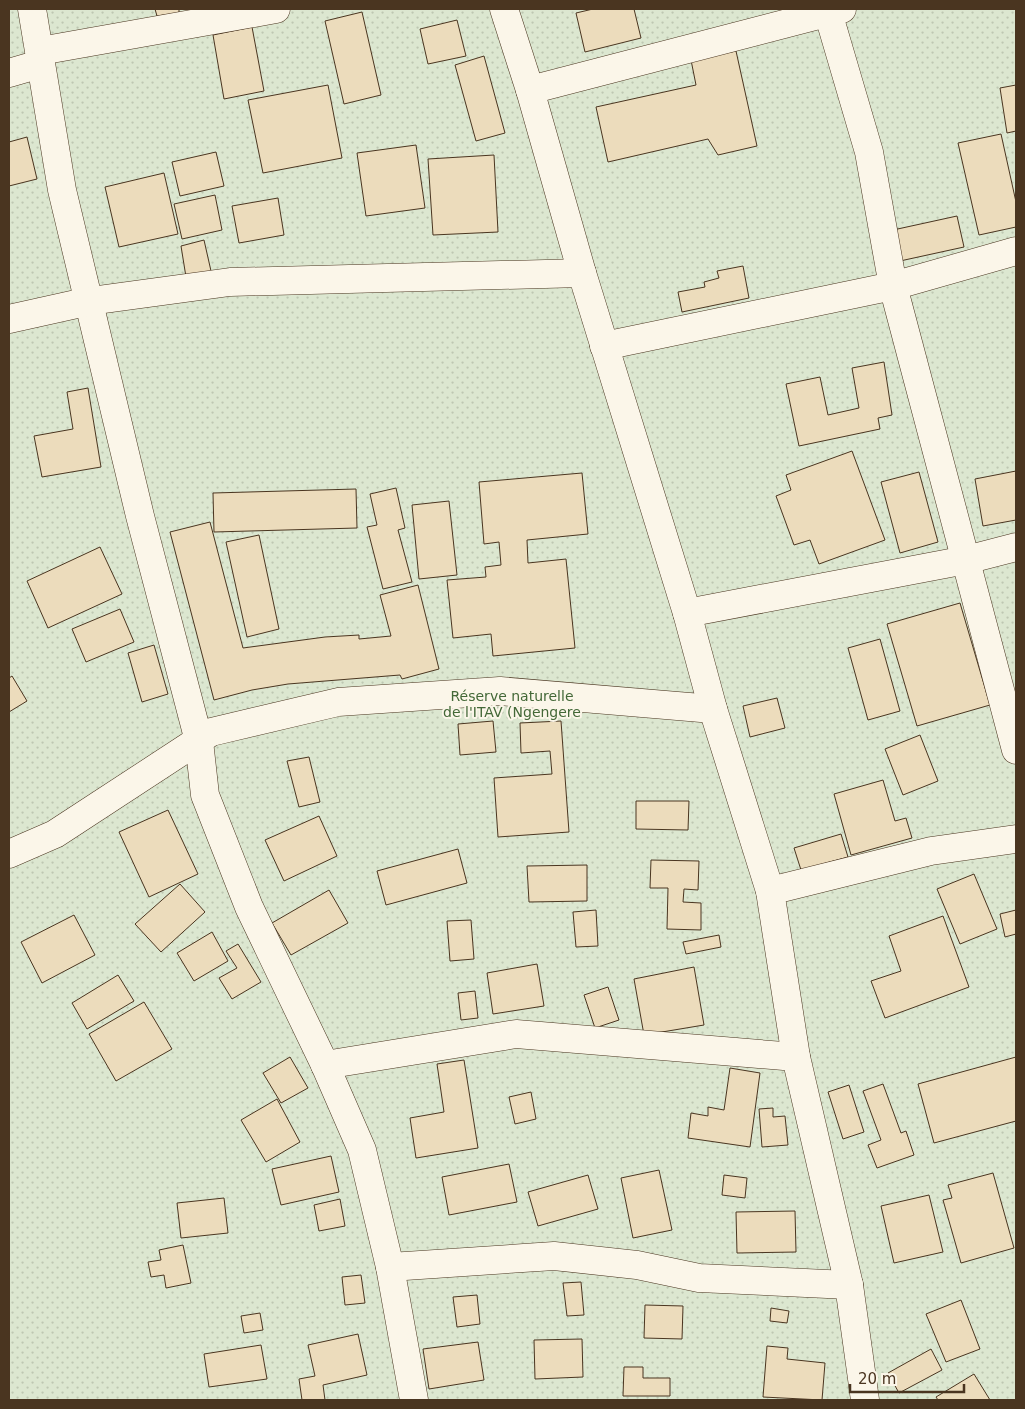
<svg xmlns="http://www.w3.org/2000/svg" width="1025" height="1409" viewBox="0 0 1025 1409" font-family="'DejaVu Sans',sans-serif">
	<defs>
		<pattern id="park-dots" width="8" height="8" patternUnits="userSpaceOnUse" patternTransform="scale(1.25)"><rect width="8" height="8" fill="#dce7d0"/><path d="M2 2h.1M6 6h.1" fill="none" stroke="#bec7b2" stroke-width="1.8" stroke-linecap="round"/></pattern>
	</defs>
	<rect width="100%" height="100%" fill="#fbf6e9"/>
	<rect fill="url(#park-dots)" stroke="#887966" x="9" y="9" width="1007" height="1391"/>
	<g fill="#ecdcbc" stroke="#4a3520">
		<polygon points="155,9 179,9 179,13 157,16"/>
		<polygon points="593,9 634,9 641,38 585,52 576,13"/>
		<polygon points="362,12 381,95 344,104 325,21"/>
		<polygon points="457,20 466,56 428,64 420,29"/>
		<polygon points="252,27 264,91 224,99 213,35"/>
		<polygon points="736,51 757,146 718,155 708,139 608,162 596,107 696,85 691,60"/>
		<polygon points="484,56 505,133 476,141 455,65"/>
		<polygon points="328,85 342,158 263,173 248,100"/>
		<polygon points="1016,85 1016,131 1007,133 1000,88"/>
		<polygon points="1001,134 1016,202 1016,227 979,235 958,143"/>
		<polygon points="27,137 37,179 9,186 9,142"/>
		<polygon points="416,145 425,208 366,216 357,153"/>
		<polygon points="216,152 224,186 180,196 172,162"/>
		<polygon points="494,155 498,232 433,235 428,159"/>
		<polygon points="164,173 178,234 119,247 105,187"/>
		<polygon points="215,195 222,230 182,239 174,204"/>
		<polygon points="278,198 284,235 239,243 232,206"/>
		<polygon points="957,216 964,247 900,261 893,230"/>
		<polygon points="204,240 211,271 186,277 181,246"/>
		<polygon points="743,266 749,298 682,312 678,292 705,287 704,282 719,278 717,271"/>
		<polygon points="884,362 892,415 878,418 880,429 799,446 786,384 820,377 828,415 859,408 852,368"/>
		<polygon points="88,388 101,467 42,477 34,436 73,429 67,392"/>
		<polygon points="852,451 885,540 819,564 810,540 794,545 776,496 791,490 786,475"/>
		<polygon points="1016,471 1016,520 983,526 975,479"/>
		<polygon points="919,472 938,542 900,553 881,482"/>
		<polygon points="582,473 588,534 527,540 528,563 566,559 575,648 493,656 491,634 453,638 447,580 486,577 485,567 501,565 499,542 484,544 479,482"/>
		<polygon points="396,488 405,528 398,530 412,582 383,589 367,527 377,525 370,494"/>
		<polygon points="356,489 357,528 214,532 213,493"/>
		<polygon points="449,501 457,575 419,579 412,505"/>
		<polygon points="210,522 243,648 325,637 359,635 359,639 391,636 380,595 418,585 439,669 402,679 400,675 288,684 252,690 214,700 170,532"/>
		<polygon points="259,535 279,629 247,637 226,542"/>
		<polygon points="100,547 122,594 48,628 27,581"/>
		<polygon points="960,603 990,705 917,726 887,624"/>
		<polygon points="120,609 134,642 86,662 72,629"/>
		<polygon points="880,639 900,711 868,720 848,648"/>
		<polygon points="154,645 168,694 142,702 128,653"/>
		<polygon points="12,676 27,701 9,712 9,678"/>
		<polygon points="777,698 785,728 750,737 743,706"/>
		<polygon points="493,721 496,752 460,755 458,724"/>
		<polygon points="561,721 569,832 498,837 494,778 552,774 550,751 521,753 520,723"/>
		<polygon points="920,735 938,781 903,795 885,749"/>
		<polygon points="309,757 320,802 299,807 287,761"/>
		<polygon points="883,780 895,821 906,818 912,838 851,855 834,794"/>
		<polygon points="636,801 689,801 688,830 636,829"/>
		<polygon points="168,810 198,874 149,897 119,832"/>
		<polygon points="319,816 337,856 284,881 265,840"/>
		<polygon points="841,834 848,857 801,870 794,848"/>
		<polygon points="458,849 467,883 386,905 377,871"/>
		<polygon points="651,860 699,861 698,890 684,889 683,902 701,903 701,930 667,929 668,888 650,888"/>
		<polygon points="587,865 587,901 529,902 527,866"/>
		<polygon points="974,874 997,929 960,944 937,889"/>
		<polygon points="180,884 205,912 161,952 135,924"/>
		<polygon points="329,890 348,923 291,955 272,923"/>
		<polygon points="596,910 598,946 576,947 573,912"/>
		<polygon points="1016,910 1016,934 1005,937 1000,914"/>
		<polygon points="74,915 95,955 42,983 21,942"/>
		<polygon points="943,916 969,987 885,1018 871,981 901,971 889,936"/>
		<polygon points="471,920 474,959 450,961 447,921"/>
		<polygon points="212,932 228,961 194,981 177,953"/>
		<polygon points="719,935 721,947 686,954 683,942"/>
		<polygon points="238,944 261,982 232,999 219,978 237,968 226,951"/>
		<polygon points="537,964 544,1006 493,1014 487,973"/>
		<polygon points="694,967 704,1025 644,1035 634,979"/>
		<polygon points="118,975 134,1001 87,1029 72,1003"/>
		<polygon points="608,987 619,1020 595,1028 584,995"/>
		<polygon points="475,991 478,1018 461,1020 458,993"/>
		<polygon points="144,1002 172,1049 116,1081 89,1034"/>
		<polygon points="290,1057 308,1088 281,1103 263,1073"/>
		<polygon points="1016,1057 1016,1121 934,1143 918,1084"/>
		<polygon points="464,1060 478,1148 416,1158 410,1118 444,1112 437,1064"/>
		<polygon points="730,1068 760,1073 750,1147 688,1138 691,1113 708,1116 708,1107 724,1110"/>
		<polygon points="883,1084 901,1133 906,1131 914,1155 877,1168 868,1145 881,1140 863,1091"/>
		<polygon points="849,1085 864,1132 843,1139 828,1092"/>
		<polygon points="531,1092 536,1119 515,1124 509,1097"/>
		<polygon points="277,1099 300,1142 266,1162 241,1120"/>
		<polygon points="773,1108 773,1117 785,1116 788,1145 762,1147 759,1109"/>
		<polygon points="331,1156 339,1192 281,1205 272,1169"/>
		<polygon points="509,1164 517,1202 449,1215 442,1177"/>
		<polygon points="659,1170 672,1230 633,1238 621,1178"/>
		<polygon points="993,1173 1014,1248 961,1263 943,1200 952,1198 948,1185"/>
		<polygon points="588,1175 598,1209 538,1226 528,1192"/>
		<polygon points="724,1175 747,1178 745,1198 722,1195"/>
		<polygon points="929,1195 943,1252 894,1263 881,1206"/>
		<polygon points="224,1198 228,1233 181,1238 177,1203"/>
		<polygon points="340,1199 345,1226 319,1231 314,1205"/>
		<polygon points="795,1211 796,1252 737,1253 736,1212"/>
		<polygon points="183,1245 191,1283 166,1288 164,1275 151,1277 148,1262 161,1260 159,1250"/>
		<polygon points="361,1275 365,1303 345,1305 342,1277"/>
		<polygon points="581,1282 584,1315 567,1316 563,1283"/>
		<polygon points="477,1295 480,1324 457,1327 453,1297"/>
		<polygon points="961,1300 980,1349 946,1362 926,1314"/>
		<polygon points="645,1305 683,1306 682,1339 644,1338"/>
		<polygon points="771,1308 789,1311 787,1323 770,1321"/>
		<polygon points="260,1313 263,1330 244,1333 241,1316"/>
		<polygon points="358,1334 367,1375 323,1385 325,1400 302,1400 299,1379 315,1376 308,1345"/>
		<polygon points="582,1339 583,1377 535,1379 534,1340"/>
		<polygon points="478,1342 484,1380 429,1389 423,1349"/>
		<polygon points="261,1345 267,1379 209,1387 204,1354"/>
		<polygon points="767,1346 788,1348 787,1359 825,1363 822,1400 763,1397"/>
		<polygon points="931,1349 942,1370 899,1393 888,1373"/>
		<polygon points="624,1367 643,1367 643,1378 670,1378 670,1396 623,1396"/>
		<polygon points="974,1374 990,1400 938,1400 936,1397"/>
	</g>
	<g fill="none" stroke-linecap="round" stroke-linejoin="round">
		<g stroke="#4a3520" stroke-width="29">
			<g id="minor">
				<polyline points="32,9 62,190 140,516 199,741 205,795 249,907 325,1065 362,1150 390,1267 414,1400"/>
				<polyline points="504,9 530,90 582,273 687,613 713,709 770,891 796,1057 849,1285 865,1400"/>
				<polyline points="827,9 869,152 893,286 1016,750"/>
				<polyline points="40,51 276,9"/>
				<polyline points="9,73 40,64"/>
				<polyline points="530,90 842,9"/>
				<polyline points="9,319 90,301 230,282 582,273"/>
				<polyline points="604,346 893,286 1016,251"/>
				<polyline points="687,613 966,560 1016,547"/>
				<polyline points="9,854 55,834 211,732 338,702 500,691 713,709"/>
				<polyline points="770,891 931,851 1016,839"/>
				<polyline points="325,1065 516,1034 796,1057"/>
				<polyline points="390,1267 554,1256 637,1265 699,1278 849,1285"/>
			</g>
		</g>
		<use href="#minor" stroke="#fbf6e9" stroke-width="28"/>
	</g>
	<g text-anchor="middle" stroke-width="4" stroke-linejoin="round" paint-order="stroke">
		<g font-size="14" fill="#436837" stroke="#fbf6e9">
			<text x="512" y="701">Réserve naturelle<tspan x="512" dy="16">de l'ITAV (Ngengere</tspan></text>
		</g>
	</g>
	<rect width="1025" height="1409" fill="none" stroke="#4a3520" stroke-width="20"/>
	<path d="M850 1384v8h114v-8" fill="none" stroke="#4a3520" stroke-width="2.5"/>
	<text x="858" y="1384" font-size="15" fill="#4a3520" stroke="#fbf6e9" stroke-width="4" paint-order="stroke">20 m</text>
</svg>
